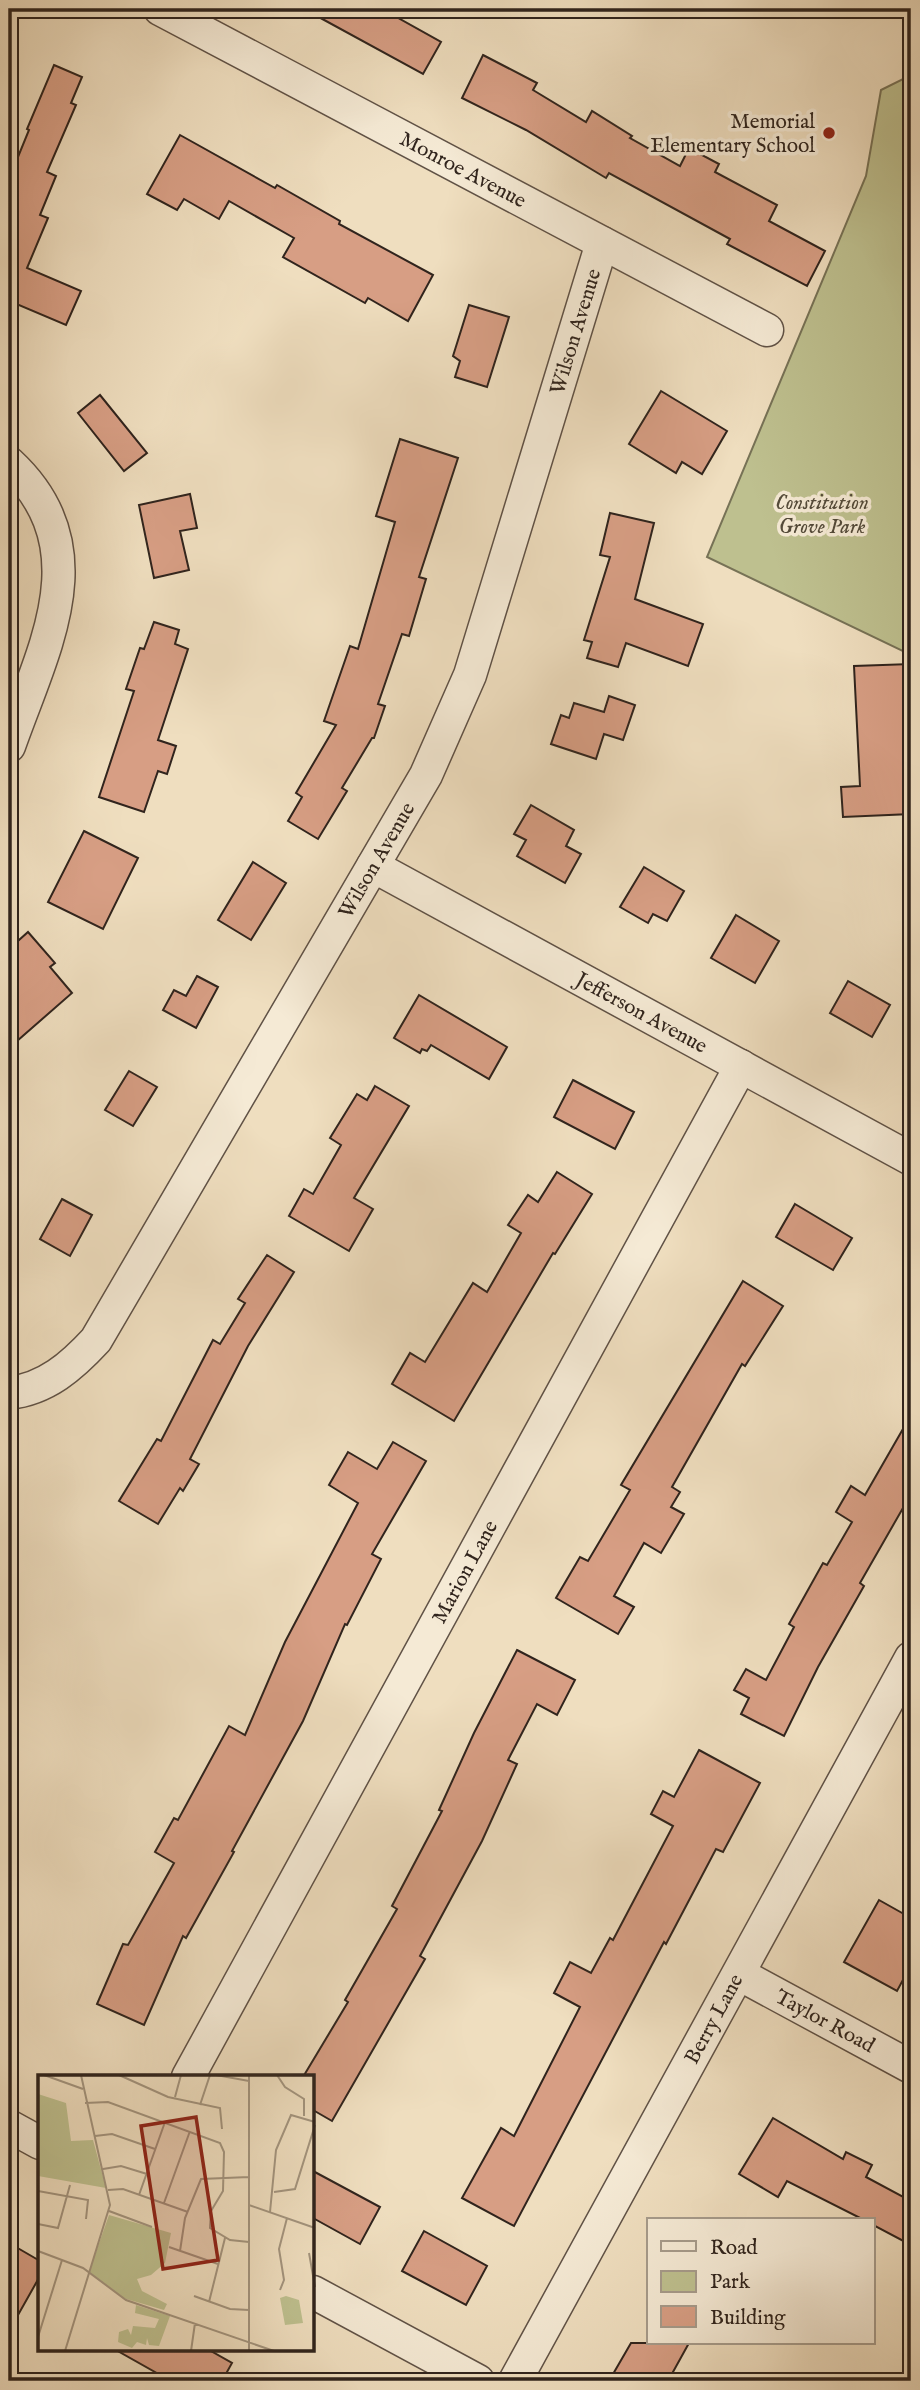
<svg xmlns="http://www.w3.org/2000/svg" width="920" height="2390" viewBox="0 0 920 2390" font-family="'IM FELL English',serif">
	<rect width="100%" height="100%" fill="#efdebf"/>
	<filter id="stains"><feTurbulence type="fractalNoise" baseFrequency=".00286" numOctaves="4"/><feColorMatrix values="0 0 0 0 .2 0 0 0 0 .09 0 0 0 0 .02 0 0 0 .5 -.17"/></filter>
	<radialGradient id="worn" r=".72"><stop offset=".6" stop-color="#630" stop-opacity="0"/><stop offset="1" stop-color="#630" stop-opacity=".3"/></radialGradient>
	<polygon fill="#bec08f" stroke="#777256" stroke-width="2" points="911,75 911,655 707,557 866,176 881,90"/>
	<g fill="#d79e84" stroke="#30241d" stroke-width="2">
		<polygon points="304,9 382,9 441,42 423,74"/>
		<polygon points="483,55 537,83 533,90 586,122 592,111 632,136 630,138 680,166 689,148 719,164 715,172 777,205 769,221 825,251 807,286 727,244 730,239 609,173 606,178 526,130 462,98"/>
		<polygon points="54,65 82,77 71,103 76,105 47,172 56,176 40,215 48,218 27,268 81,291 66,325 12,302 9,309 9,179 29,130 27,129"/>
		<polygon points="180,135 275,188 277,185 340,221 339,224 433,275 408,321 368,298 365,303 283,257 294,238 229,201 219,219 184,199 177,210 147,194"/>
		<polygon points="469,305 509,317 487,387 455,377 460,361 453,356"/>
		<polygon points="661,391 727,431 702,474 682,462 676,473 629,444"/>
		<polygon points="100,395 147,453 124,471 78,413"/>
		<polygon points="400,439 458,458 419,577 426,579 409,636 402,634 378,704 385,706 374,738 372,738 342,788 347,791 318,839 288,821 302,797 296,793 336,725 324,721 350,646 358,649 395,522 376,516"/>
		<polygon points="190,494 197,528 180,531 189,570 154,578 139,505"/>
		<polygon points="610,513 654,523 635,599 703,624 688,666 626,643 618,667 587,658 592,642 584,640 610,557 600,555"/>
		<polygon points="154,622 179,630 175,644 188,649 158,740 176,746 167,774 158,771 144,812 99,797 134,691 126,689 140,648 144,649"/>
		<polygon points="911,664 911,814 843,817 841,787 860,786 854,666"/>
		<polygon points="609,696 635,705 623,740 604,734 596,759 551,744 561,715 569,718 574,703 604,712"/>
		<polygon points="531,805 574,830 566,846 581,854 565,883 517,856 526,840 514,834"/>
		<polygon points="84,831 138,858 103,929 48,902"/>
		<polygon points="253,862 286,883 251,940 218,920"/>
		<polygon points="644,867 684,891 667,921 653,914 648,923 620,907"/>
		<polygon points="736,915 779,941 755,983 711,958"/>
		<polygon points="28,932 55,963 50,967 72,993 9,1048 9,949"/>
		<polygon points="197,976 218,987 196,1028 163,1010 174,990 186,996"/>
		<polygon points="848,981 890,1005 872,1037 830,1013"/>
		<polygon points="419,995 507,1047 489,1079 431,1045 427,1051 422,1049 420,1053 394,1038"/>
		<polygon points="129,1071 157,1087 133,1126 105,1110"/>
		<polygon points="573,1080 634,1112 615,1149 554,1117"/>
		<polygon points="375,1086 409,1106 354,1198 373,1209 349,1251 289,1216 304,1189 313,1194 341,1145 330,1138 357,1094 367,1100"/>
		<polygon points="557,1172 592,1194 555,1254 553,1253 454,1421 392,1384 410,1353 425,1362 473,1283 487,1292 521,1233 508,1225 528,1195 538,1202"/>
		<polygon points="62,1199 92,1215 70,1256 40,1239"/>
		<polygon points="795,1204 852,1238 833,1270 776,1237"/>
		<polygon points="267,1255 294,1272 248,1346 190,1459 199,1464 183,1491 180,1488 158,1524 119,1501 157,1439 161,1441 213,1340 220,1344 245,1303 238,1299"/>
		<polygon points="743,1281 783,1306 745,1366 742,1364 672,1487 680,1492 671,1507 684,1514 661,1553 644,1543 614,1596 634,1607 618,1634 556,1598 580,1557 588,1561 630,1490 621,1485"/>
		<polygon points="911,1415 911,1494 860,1583 864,1586 818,1667 784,1736 741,1714 749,1698 734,1690 746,1669 766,1680 794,1627 789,1624 823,1563 827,1565 852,1522 836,1512 851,1486 865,1495"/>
		<polygon points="393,1442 426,1461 372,1554 381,1559 347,1625 345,1624 303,1721 232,1851 234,1852 186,1938 183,1936 144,2025 97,2004 123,1944 128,1945 174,1863 155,1852 174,1818 178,1820 229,1726 245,1735 285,1642 358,1503 329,1485 348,1452 377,1469"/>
		<polygon points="517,1650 575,1680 557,1715 537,1704 508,1760 517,1764 482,1841 420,1956 425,1959 332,2121 313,2110 313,2077 303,2077 348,2002 345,2000 397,1909 392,1906 442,1811 439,1810 474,1733"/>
		<polygon points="699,1750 760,1783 723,1852 716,1849 666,1944 664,1942 514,2226 462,2198 501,2128 514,2136 580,2007 554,1993 570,1962 591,1973 610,1938 613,1940 673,1826 651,1814 663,1791 674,1797"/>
		<polygon points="879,1900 911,1918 911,1965 897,1991 844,1962"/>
		<polygon points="773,2118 843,2159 846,2152 872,2165 866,2177 911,2201 911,2245 873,2225 873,2220 864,2220 787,2181 778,2197 739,2174"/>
		<polygon points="313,2171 380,2207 360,2244 313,2218"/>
		<polygon points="424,2231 487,2266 466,2305 402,2271"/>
		<polygon points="9,2243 40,2261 40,2276 9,2331"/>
		<polygon points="631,2343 689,2343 668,2381 609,2381"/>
		<polygon points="116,2350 209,2350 232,2363 222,2381 171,2381"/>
	</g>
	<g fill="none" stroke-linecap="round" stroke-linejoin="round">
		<g stroke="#605246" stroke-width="35">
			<g id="minor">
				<path id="s1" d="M 160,9 L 767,330"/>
				<path d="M 9,463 C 101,548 43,649 9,746"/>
				<path id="s2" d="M 373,866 L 911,1159"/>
				<path id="s3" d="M 9,1393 C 46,1389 72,1366 96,1340 L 426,775 L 470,675 L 602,243"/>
				<path id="s4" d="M 739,1974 L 911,2067"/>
				<path id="s5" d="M 188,2077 L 741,1066"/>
				<polyline points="9,2126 40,2143"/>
				<polyline points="313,2292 478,2381"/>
				<path id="s6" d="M 515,2381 L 911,1658"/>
			</g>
		</g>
		<use href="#minor" stroke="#f5ead5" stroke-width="32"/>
	</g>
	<circle fill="#8f2418" stroke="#f5ead5" stroke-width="2.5" cx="829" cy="133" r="7"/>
	<g text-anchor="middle" stroke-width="7" stroke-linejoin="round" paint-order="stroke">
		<g font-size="21" fill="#30241d" stroke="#f5ead5" text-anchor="end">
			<text x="815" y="128">Memorial<tspan x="815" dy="24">Elementary School</tspan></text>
		</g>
		<g font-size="21" fill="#30241d" stroke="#f5ead5">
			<text dy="7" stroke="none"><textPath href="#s1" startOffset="343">Monroe Avenue</textPath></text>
			<text dy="7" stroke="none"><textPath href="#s3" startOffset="1227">Wilson Avenue</textPath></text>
			<text dy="7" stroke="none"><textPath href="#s3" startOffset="660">Wilson Avenue</textPath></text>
			<text dy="7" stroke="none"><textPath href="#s2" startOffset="306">Jefferson Avenue</textPath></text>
			<text dy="7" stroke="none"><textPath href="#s5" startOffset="576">Marion Lane</textPath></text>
			<text dy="7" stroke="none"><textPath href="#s6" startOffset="413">Berry Lane</textPath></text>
			<text dy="7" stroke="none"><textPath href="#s4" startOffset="98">Taylor Road</textPath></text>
		</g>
		<g font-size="21" font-style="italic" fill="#544b3a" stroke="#f5ead5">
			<text x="822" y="509">Constitution<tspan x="822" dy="24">Grove Park</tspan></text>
		</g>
	</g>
	<g transform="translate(38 2075)">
		<rect width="276" height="276" fill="#efdebf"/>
		<path d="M 0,19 L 28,28 L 33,66 L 55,65 L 68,113 L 0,101 ZM 71,140 L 133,158 L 127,188 L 113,200 L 99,204 L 104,216 L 129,229 L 126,235 L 85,223 L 51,197 ZM 248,221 L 261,225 L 265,248 L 247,250 L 242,223 ZM 98,230 L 132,241 L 121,271 L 111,270 L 109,263 L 108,270 L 99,267 L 94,273 L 80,267 L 81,257 L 90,254 L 93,260 L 95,251 L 117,253 L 121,244 L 97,238 Z" fill="#bec08f"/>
		<path fill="none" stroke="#a3947e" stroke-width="2" d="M 6,0 L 45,14M 81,0 L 130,22 L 182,33 L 184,54M 178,0 L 211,6M 239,0 L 247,12 L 266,24 L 266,41M 137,22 L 143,0M 47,28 L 70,27 L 182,68 L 186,77 L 185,116 L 173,136 L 172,153 L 192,165 L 211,167M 162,30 L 172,0M 57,61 L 74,59 L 117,74M 65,94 L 83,91 L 109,99M 70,115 L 85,114 L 150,137M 0,116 L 50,125 L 48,144M 236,117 L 257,114 L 277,50M 101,120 L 127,47M 126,128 L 152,56M 211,130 L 277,153M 71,136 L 114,152M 232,137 L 238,75 L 253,40 L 277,47M 0,149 L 20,153 L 32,110M 131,172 L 180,189M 0,176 L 45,193 L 88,225 L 236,276M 142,176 L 147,143 L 163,104 L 211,102M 271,178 L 277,212M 242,215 L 246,205 L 241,174 L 249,143M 156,221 L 192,234 L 211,235M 171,227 L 187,163M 0,262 L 24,185M 27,276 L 72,130 L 43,0M 153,276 L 157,248M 211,276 L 211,0"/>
		<path fill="#8f2418" fill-opacity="0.15" stroke="#8f2418" stroke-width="3.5" d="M 158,42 L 180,185 L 125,194 L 103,51 Z"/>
		<rect width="276" height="276" fill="none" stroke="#30241d" stroke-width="3.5"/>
	</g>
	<rect width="920" height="2390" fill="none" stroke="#efdebf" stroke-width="35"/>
	<rect x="10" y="10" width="899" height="2369" fill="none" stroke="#30241d" stroke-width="3.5"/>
	<rect x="18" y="18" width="885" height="2355" fill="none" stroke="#30241d" stroke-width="2"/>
	<rect x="647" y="2218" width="228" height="126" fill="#f5ead5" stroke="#a69b8b" stroke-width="2"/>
	<rect x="661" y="2241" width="35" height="10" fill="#f5ead5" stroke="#a69b8b" stroke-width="2"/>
	<text x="710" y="2254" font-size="21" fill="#30241d">Road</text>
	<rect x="661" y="2271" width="35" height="21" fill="#bec08f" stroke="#a69b8b" stroke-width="2"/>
	<text x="710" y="2288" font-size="21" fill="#30241d">Park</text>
	<rect x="661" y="2306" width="35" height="21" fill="#d79e84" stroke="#a69b8b" stroke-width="2"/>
	<text x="710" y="2324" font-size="21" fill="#30241d">Building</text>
	<rect width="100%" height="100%" filter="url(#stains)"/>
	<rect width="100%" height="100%" fill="url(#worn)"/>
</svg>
